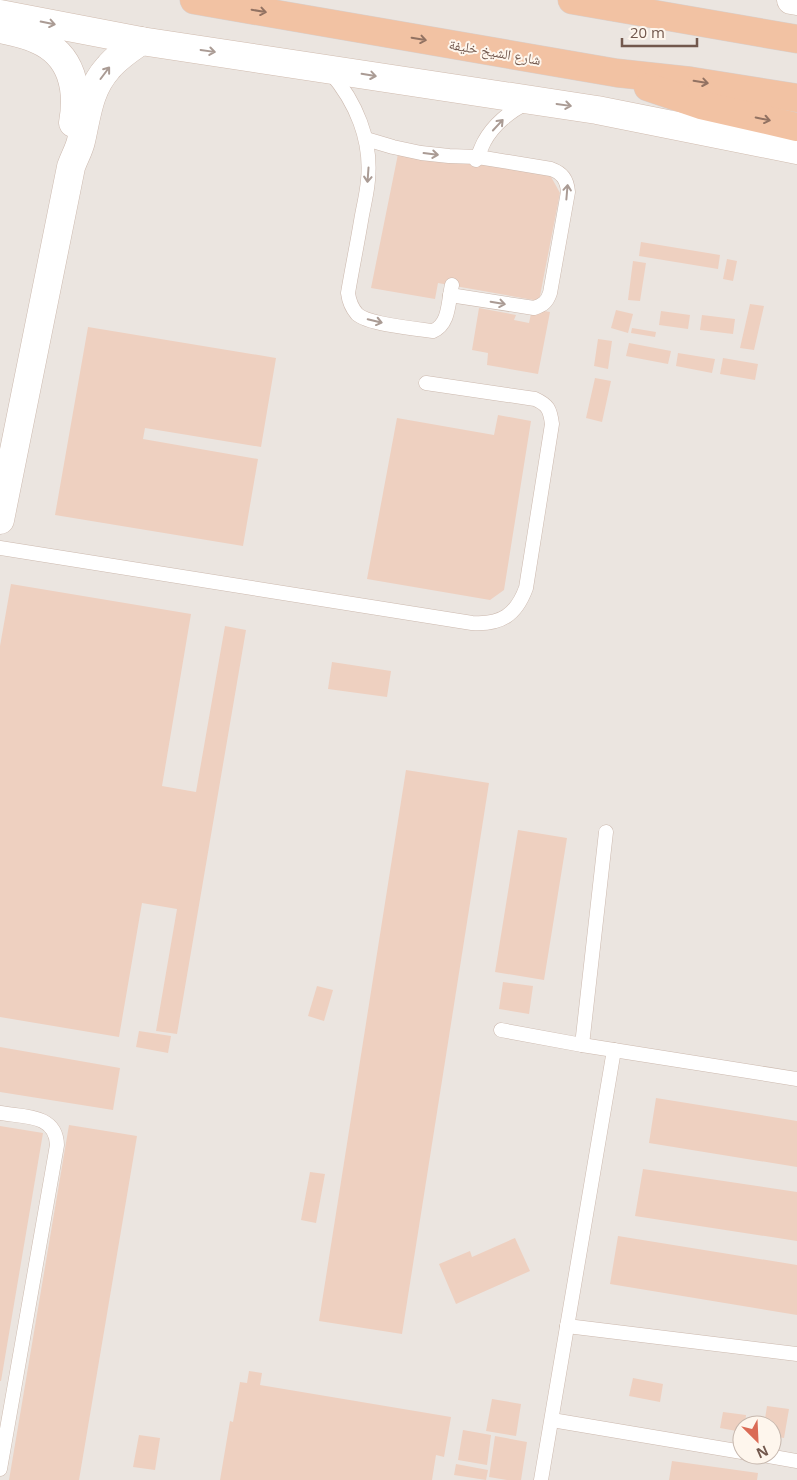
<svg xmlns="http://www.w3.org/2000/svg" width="797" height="1480" viewBox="0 0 797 1480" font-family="'Open Sans','Noto Naskh Arabic',sans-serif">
	<rect width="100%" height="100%" fill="#fbf2e7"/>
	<path fill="#ebe5e0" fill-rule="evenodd" d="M 0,0 L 797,0 L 797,1480 L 0,1480 ZM 742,1425 L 772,1425 L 772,1455 L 742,1455 Z"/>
	<g fill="#eed0c0">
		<polygon points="398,154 476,160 549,173 560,193 539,301 438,283 435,299 371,288"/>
		<polygon points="641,242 720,255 718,269 639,256"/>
		<polygon points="727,259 737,261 733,281 723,279"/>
		<polygon points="633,261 646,263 640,301 628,300"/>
		<polygon points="750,304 764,306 754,350 740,348"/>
		<polygon points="479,308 516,315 514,320 529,323 532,309 550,312 538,374 487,365 488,353 472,350"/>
		<polygon points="616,310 633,314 628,333 611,328"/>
		<polygon points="661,311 690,315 688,329 659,325"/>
		<polygon points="702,315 735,319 733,334 700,330"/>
		<polygon points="88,327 276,358 261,447 145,428 143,439 258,459 243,546 55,515"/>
		<polygon points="632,328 656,332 655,337 631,333"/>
		<polygon points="598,339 612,341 608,369 594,366"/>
		<polygon points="629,343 671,351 668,364 626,356"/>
		<polygon points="678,353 715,359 712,373 676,366"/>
		<polygon points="723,358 758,364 755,380 720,374"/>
		<polygon points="595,378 611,381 602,422 586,418"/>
		<polygon points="498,415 531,421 504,590 490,600 367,579 397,418 494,435"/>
		<polygon points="11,584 191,614 162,786 196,792 225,626 246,630 177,1034 156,1031 177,909 142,903 119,1037 0,1017 0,646"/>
		<polygon points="332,662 391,671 387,697 328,689"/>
		<polygon points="406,770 489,783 402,1334 319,1321"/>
		<polygon points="518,830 567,838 544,980 495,972"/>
		<polygon points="503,982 533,986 529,1014 499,1009"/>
		<polygon points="317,986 333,990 324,1021 308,1016"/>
		<polygon points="139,1031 171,1036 168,1053 136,1047"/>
		<polygon points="0,1047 120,1068 113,1110 0,1092"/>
		<polygon points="656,1098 797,1121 797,1167 649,1143"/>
		<polygon points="69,1125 137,1136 79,1480 9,1480"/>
		<polygon points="0,1126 43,1133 1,1381 0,1381"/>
		<polygon points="643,1169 797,1192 797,1241 635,1216"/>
		<polygon points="310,1172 325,1174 316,1223 301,1220"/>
		<polygon points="618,1236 797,1265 797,1315 610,1284"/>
		<polygon points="515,1238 530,1271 456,1304 439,1264 470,1251 472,1257"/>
		<polygon points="249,1371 262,1373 260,1385 451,1417 444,1457 436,1455 432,1480 220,1480 230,1421 233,1422 240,1382 247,1383"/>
		<polygon points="633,1378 663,1384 660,1402 629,1396"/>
		<polygon points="492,1399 521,1404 516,1436 486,1431"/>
		<polygon points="767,1406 789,1409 784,1438 772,1436 772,1425 764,1425"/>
		<polygon points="723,1412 746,1415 745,1425 742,1425 742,1432 720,1428"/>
		<polygon points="463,1430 491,1435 487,1465 458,1460"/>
		<polygon points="139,1435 160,1438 155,1470 133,1467"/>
		<polygon points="495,1436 527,1442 521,1480 507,1480 489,1477"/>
		<polygon points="672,1461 758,1473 757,1480 669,1480"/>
		<polygon points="456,1464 488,1470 486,1480 454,1475"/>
	</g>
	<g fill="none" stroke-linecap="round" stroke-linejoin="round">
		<g stroke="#ccb9ae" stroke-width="15">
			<g id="service">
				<path d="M 330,72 C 356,102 372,140 368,180 C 367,194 363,208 361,221 C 357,245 352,269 348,293 C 349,301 351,307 357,314 C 367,324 417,329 433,331 C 450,324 448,301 452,285"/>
				<path d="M 366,139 L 393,147 L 421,153 L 449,156 L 478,157 L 551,169 C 562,173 567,179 568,192 L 550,293 C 547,302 543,305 534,308 L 450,295"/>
				<path d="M 476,160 C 479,154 481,148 484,142 C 493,125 510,111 527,103"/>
				<path d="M 0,548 L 472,623 C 501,625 516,615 526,588 L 552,424 C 550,409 548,405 535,399 L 426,383"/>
				<polyline points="501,1030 582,1045 797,1079"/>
				<polyline points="582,1045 606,832"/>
				<path d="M 0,1113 C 24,1117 56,1114 57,1145 L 0,1469"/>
				<polyline points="567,1326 797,1354"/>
				<polyline points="552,1420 742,1452"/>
				<polyline points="762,1455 797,1461"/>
				<polyline points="541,1480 614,1050"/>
			</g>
		</g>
		<g stroke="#ccb9ae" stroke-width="29">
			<g id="minor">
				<path d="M 0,29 C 13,32 26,34 38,40 C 72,55 79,89 73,123"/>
				<path d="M 0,520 L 71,167 C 74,158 79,150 81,141 C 87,115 89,89 108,68 C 117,57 129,49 141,41"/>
			</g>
		</g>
		<g stroke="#d0bbae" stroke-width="29">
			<g id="secondary">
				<polyline points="791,0 797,1"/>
				<polyline points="0,14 141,41 597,110 797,150"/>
			</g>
		</g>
		<g stroke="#d8d0cd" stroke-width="29">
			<g id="trunk">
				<polyline points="194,0 617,73 691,81 797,98"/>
				<polyline points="572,0 797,39"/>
				<polyline points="648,87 701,105 797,127"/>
			</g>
		</g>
		<use href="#service" stroke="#fff" stroke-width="14"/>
		<use href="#minor" stroke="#fff" stroke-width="28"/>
		<use href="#secondary" stroke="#fff" stroke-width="28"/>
		<use href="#trunk" stroke="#f2c2a3" stroke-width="28"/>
	</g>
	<defs><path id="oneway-shaft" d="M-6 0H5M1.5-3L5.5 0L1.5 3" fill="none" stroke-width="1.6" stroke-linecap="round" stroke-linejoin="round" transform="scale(1.25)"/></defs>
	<g stroke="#927262">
		<use href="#oneway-shaft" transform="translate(259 11) rotate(10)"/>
		<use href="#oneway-shaft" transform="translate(419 39) rotate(10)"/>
		<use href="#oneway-shaft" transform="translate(701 82) rotate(9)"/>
		<use href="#oneway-shaft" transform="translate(763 119) rotate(12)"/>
	</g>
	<g stroke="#aa9b94">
		<use href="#oneway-shaft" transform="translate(48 23) rotate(11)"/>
		<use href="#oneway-shaft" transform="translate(208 51) rotate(8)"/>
		<use href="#oneway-shaft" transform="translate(105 73) rotate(-53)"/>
		<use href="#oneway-shaft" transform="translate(369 75) rotate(9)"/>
		<use href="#oneway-shaft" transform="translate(564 105) rotate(8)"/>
		<use href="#oneway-shaft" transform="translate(498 125) rotate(-47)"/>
		<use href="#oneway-shaft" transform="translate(431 154) rotate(7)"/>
		<use href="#oneway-shaft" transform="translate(368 175) rotate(94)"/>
		<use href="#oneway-shaft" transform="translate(567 192) rotate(-85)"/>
		<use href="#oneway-shaft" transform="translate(498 303) rotate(10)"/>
		<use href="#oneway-shaft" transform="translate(375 321) rotate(13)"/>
	</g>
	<g text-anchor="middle" stroke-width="4" stroke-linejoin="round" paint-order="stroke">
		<g font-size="14" fill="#72584d" stroke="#fef6ed">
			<text transform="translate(495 52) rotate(10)" y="5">شارع الشيخ خليفة</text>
		</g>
	</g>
	<g transform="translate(757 1440) rotate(156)"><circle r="24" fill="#fef6ed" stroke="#c6b7ad"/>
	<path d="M0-4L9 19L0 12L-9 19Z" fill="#da6b56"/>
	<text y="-8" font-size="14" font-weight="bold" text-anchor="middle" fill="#72584d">N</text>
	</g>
	<path d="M622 38v8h75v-8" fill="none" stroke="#72584d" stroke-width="2.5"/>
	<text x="630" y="38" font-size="15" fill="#72584d" stroke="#fef6ed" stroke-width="4" paint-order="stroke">20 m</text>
</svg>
